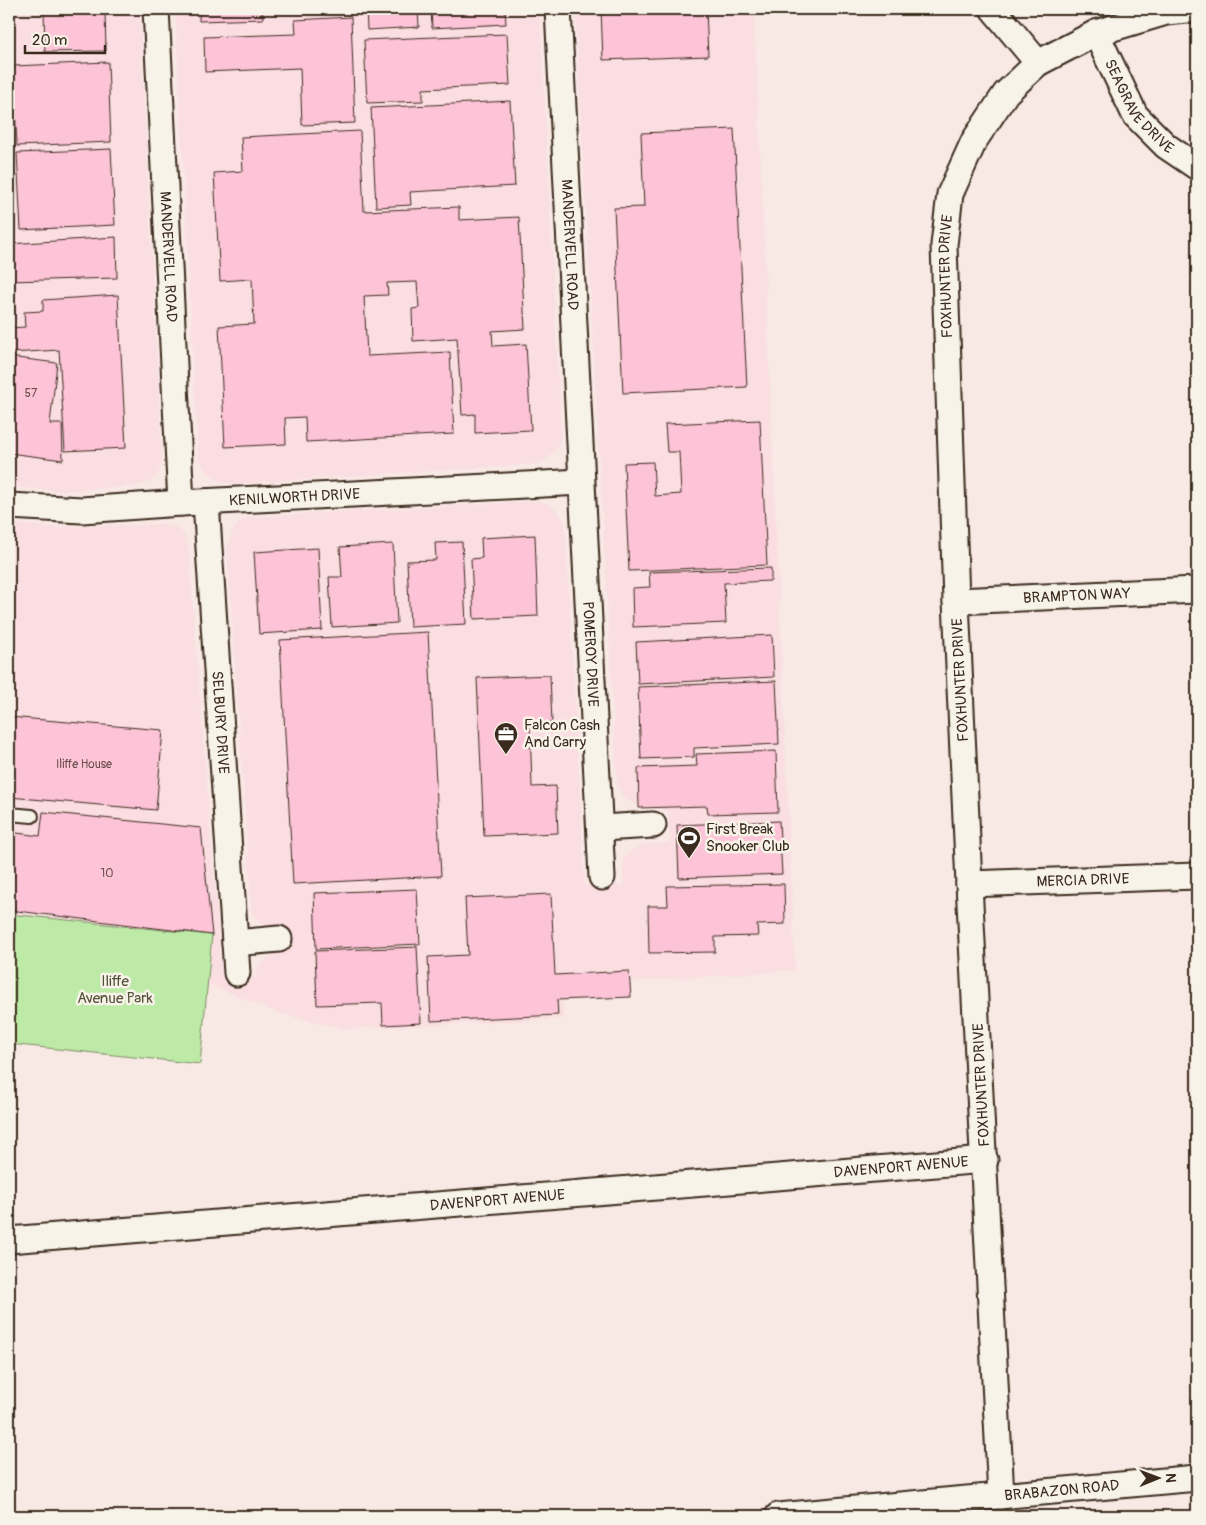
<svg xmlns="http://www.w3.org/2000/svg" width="1206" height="1525" viewBox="0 0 1206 1525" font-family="Pangolin,sans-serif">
	<rect width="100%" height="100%" fill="#f8e9e5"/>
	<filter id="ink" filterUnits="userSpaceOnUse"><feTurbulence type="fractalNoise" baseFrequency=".02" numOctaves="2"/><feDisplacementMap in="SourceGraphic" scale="10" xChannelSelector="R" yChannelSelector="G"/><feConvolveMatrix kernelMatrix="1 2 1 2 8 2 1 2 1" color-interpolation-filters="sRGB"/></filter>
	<g filter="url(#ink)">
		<g fill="#fadee1">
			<polygon points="17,9 139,9 162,458 160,470 156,477 149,482 136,486 62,491 9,487 9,38"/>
			<polygon points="175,9 540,9 561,437 557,448 546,460 537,464 233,484 223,482 215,478 205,469 198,457"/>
			<polygon points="575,9 754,9 795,970 562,987 563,1019 344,1029 278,1013 208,984 212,935 9,914 9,523 50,527 165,524 176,527 184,534 188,544 222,979 256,977 256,970 269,956 286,951 285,930 266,927 252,914 227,548 230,537 234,529 240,522 250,517 537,501 546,503 553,507 561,516 565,526 585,886 623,885 623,859 632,850 644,844 670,843 668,811 632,803 622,796 617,783"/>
		</g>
		<polygon fill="#beeaa7" stroke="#7c8a62" points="9,914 212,935 200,1064 9,1044"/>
		<g fill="#fdc3d7" stroke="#3b2a1e">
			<polygon points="199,9 262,9 263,19 199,21"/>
			<polygon points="366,9 418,9 419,27 367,30"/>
			<polygon points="431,9 505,9 506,24 432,28"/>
			<polygon points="601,9 706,9 708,56 603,60"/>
			<polygon points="105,10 106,51 45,52 44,11"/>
			<polygon points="351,17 355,123 302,125 300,68 205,72 204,37 296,34 295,20"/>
			<polygon points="507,34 510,85 423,89 423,101 367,103 364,40"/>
			<polygon points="108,62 111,142 17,146 13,66"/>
			<polygon points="510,101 515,186 410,192 411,205 376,207 371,108"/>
			<polygon points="734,129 747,387 623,393 614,208 644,207 641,133"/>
			<polygon points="360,131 364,211 459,207 459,220 519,217 525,329 492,331 493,346 526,344 531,430 475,433 475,414 462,415 457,338 413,341 412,309 419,308 417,282 387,283 388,295 364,296 367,356 450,352 454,434 306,442 305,417 285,418 286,444 225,447 219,326 254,324 252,279 220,281 214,173 243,171 241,137"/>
			<polygon points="111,149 115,225 21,230 17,153"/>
			<polygon points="116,237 117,278 9,281 9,244"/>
			<polygon points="118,295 126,448 65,451 59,350 11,353 10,328 25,327 24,312 43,311 43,300"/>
			<polygon points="9,357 57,363 50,424 62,424 63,460 9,453"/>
			<polygon points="760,420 767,565 629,571 624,463 653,462 655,496 681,494 679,452 667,452 665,424"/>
			<polygon points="535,535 538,616 474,619 471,559 482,558 481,538"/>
			<polygon points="462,542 466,624 410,627 407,561 436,560 435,543"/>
			<polygon points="393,544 397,623 332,627 329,577 342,577 340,547"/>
			<polygon points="318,548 322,630 259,634 254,552"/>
			<polygon points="771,568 771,581 724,583 726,623 633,627 632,588 650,587 649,572"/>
			<polygon points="428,632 441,876 293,884 280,640"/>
			<polygon points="772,635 774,677 638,684 636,642"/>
			<polygon points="550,675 552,723 530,724 532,787 556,786 558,833 484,836 477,678"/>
			<polygon points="776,681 779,744 694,748 694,757 641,759 638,687"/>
			<polygon points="9,717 163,730 156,810 9,797"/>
			<polygon points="776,751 778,812 708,814 707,806 639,808 638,768 697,766 696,754"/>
			<polygon points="43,812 201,828 212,935 9,910 9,832 40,836"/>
			<polygon points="779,821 782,874 679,878 677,825"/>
			<polygon points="784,884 785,924 757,925 758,936 715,937 715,952 649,953 648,906 668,906 667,886"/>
			<polygon points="417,889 420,944 316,949 314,893"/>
			<polygon points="551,894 555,975 629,971 631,997 557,1000 558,1015 431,1021 428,957 468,955 465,898"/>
			<polygon points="417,947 421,1023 383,1025 382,1003 317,1005 315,951"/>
		</g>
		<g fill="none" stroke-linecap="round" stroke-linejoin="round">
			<g stroke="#3b2a1e" stroke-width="16">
				<polyline id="lane" points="9,814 32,816"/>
			</g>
			<g stroke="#3b2a1e" stroke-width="29">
				<g id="street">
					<path id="s1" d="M 156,9 L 181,503"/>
					<path id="s2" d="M 558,9 L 602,877"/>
					<polyline points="993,9 1038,63"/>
					<path id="s3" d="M 1096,33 L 1135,115 L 1166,146 L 1197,167"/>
					<path id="s4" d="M 206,502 L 237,973"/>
					<path id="s5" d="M 9,506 L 82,510 L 181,503 L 581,482"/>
					<path id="s6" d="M 956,601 L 1197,590"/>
					<polyline points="601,828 653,825"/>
					<path id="s7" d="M 969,884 L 1197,876"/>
					<polyline points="235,943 279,939"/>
					<path id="s8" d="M 9,1240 L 985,1160"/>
					<path id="s9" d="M 1001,1496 L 969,884 L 956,601 L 944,245 L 950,194 L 974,141 L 1006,93 L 1038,63 L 1096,33 L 1166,12 L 1197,9"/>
					<path id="s10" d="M 778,1516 L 1197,1478"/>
				</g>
			</g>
			<use href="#lane" stroke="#f7f3e8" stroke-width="12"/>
			<use href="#street" stroke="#f7f3e8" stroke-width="25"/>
		</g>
	</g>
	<defs>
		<g id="office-pin" transform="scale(1.25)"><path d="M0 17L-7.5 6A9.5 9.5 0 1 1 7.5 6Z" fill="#3b2a1e" stroke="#f7f3e8"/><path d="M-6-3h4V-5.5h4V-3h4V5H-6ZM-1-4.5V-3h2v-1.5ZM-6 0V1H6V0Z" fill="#fff"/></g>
		<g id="stadium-pin" transform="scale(1.25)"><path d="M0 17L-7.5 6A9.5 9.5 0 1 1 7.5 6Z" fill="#3b2a1e" stroke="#f7f3e8"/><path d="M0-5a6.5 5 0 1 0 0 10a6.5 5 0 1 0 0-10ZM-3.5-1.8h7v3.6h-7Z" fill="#fff"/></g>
	</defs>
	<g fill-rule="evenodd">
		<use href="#office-pin" x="506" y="734"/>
		<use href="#stadium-pin" x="689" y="838"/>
	</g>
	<g text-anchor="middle" stroke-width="5" stroke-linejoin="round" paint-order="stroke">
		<g font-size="12" fill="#6c504c">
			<text x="31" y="397">57</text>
			<text x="84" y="768">Iliffe House</text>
			<text x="107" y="877">10</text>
		</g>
		<g font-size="15" fill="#3b2a1e" stroke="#f7f3e8">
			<text dy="5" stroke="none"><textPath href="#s3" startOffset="86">SEAGRAVE DRIVE</textPath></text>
			<text dy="5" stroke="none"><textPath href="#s2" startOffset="236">MANDERVELL ROAD</textPath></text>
			<text dy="5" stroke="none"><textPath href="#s1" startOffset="248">MANDERVELL ROAD</textPath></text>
			<text dy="5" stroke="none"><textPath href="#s9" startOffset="1221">FOXHUNTER DRIVE</textPath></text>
			<text dy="5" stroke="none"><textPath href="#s5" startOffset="286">KENILWORTH DRIVE</textPath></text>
			<text dy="5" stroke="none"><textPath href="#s6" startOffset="121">BRAMPTON WAY</textPath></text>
			<text dy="5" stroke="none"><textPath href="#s2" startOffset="646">POMEROY DRIVE</textPath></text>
			<text transform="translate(960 680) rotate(-93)" y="5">FOXHUNTER DRIVE</text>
			<text dy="5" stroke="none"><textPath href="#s4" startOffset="221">SELBURY DRIVE</textPath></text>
			<text dy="5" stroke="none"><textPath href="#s7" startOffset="114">MERCIA DRIVE</textPath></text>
			<text transform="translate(981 1085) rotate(-93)" y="5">FOXHUNTER DRIVE</text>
			<text dy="5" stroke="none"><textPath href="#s8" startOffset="895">DAVENPORT AVENUE</textPath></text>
			<text dy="5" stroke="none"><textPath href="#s8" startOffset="490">DAVENPORT AVENUE</textPath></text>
			<text dy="5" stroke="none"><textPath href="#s10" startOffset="285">BRABAZON ROAD</textPath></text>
		</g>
		<g font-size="15" fill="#3b2a1e" stroke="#f7f3e8" text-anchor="start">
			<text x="524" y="730">Falcon Cash<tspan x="524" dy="17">And Carry</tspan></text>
			<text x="706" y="834">First Break<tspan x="706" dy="17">Snooker Club</tspan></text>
		</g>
		<g font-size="15" fill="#555039" stroke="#f7f3e8">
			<text x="115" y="986">Iliffe<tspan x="115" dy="17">Avenue Park</tspan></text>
		</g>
	</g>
	<rect width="1206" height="1525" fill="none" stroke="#f7f3e8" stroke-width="30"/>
	<rect x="15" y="15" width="1176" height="1495" fill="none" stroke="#3b2a1e" stroke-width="2" filter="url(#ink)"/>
	<g transform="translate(1158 1478) rotate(89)" stroke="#f7f3e8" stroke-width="4" paint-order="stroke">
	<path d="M0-4L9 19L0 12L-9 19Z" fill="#3b2a1e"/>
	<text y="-8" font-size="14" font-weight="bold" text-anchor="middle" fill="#3b2a1e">N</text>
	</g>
	<path d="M25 45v8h80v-8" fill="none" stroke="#3b2a1e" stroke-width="2.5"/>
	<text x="32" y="45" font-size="15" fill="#3b2a1e" stroke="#f7f3e8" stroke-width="4" paint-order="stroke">20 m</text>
</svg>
